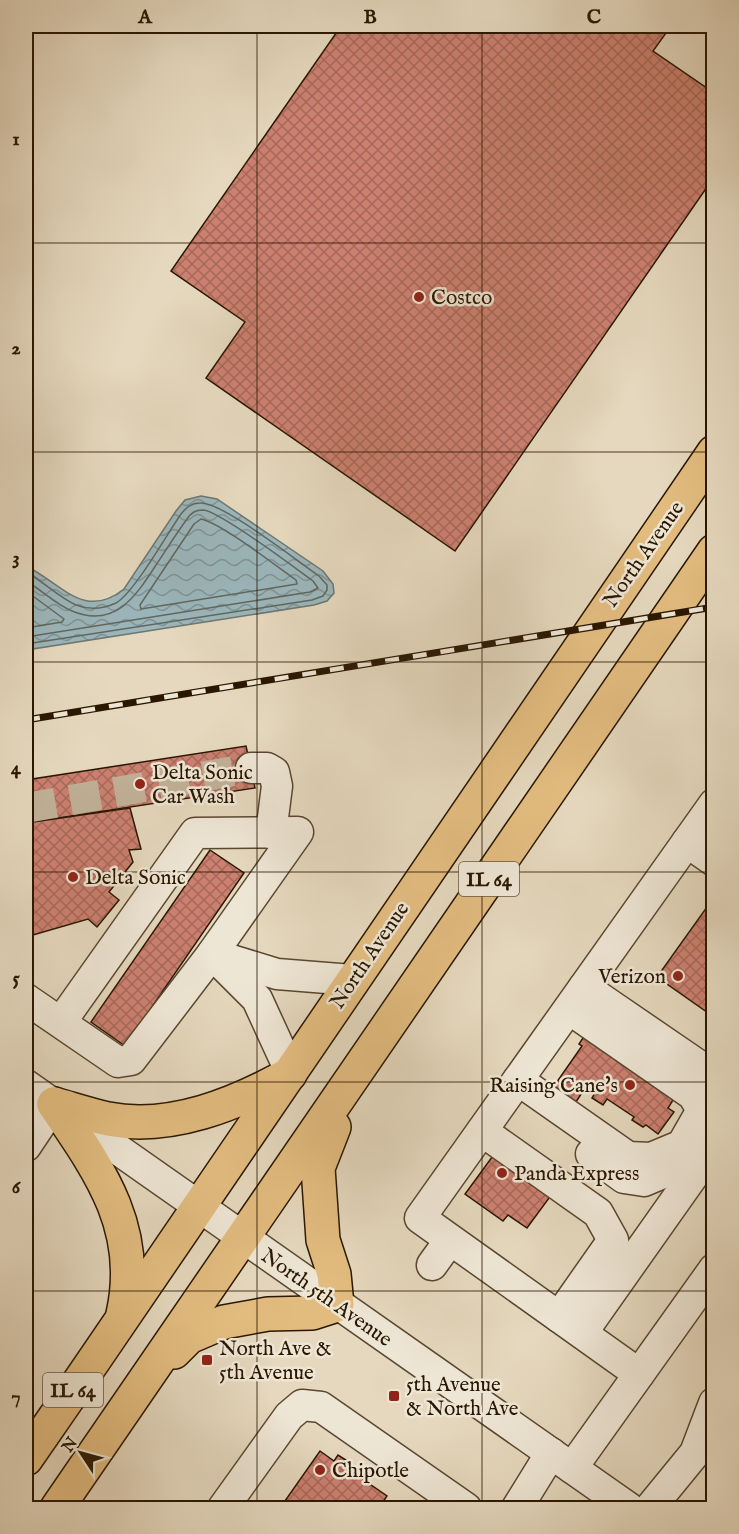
<svg xmlns="http://www.w3.org/2000/svg" width="739" height="1534" viewBox="0 0 739 1534" font-family="'IM FELL English',serif">
	<defs>
		<pattern id="water-waves" width="16" height="10" patternUnits="userSpaceOnUse" patternTransform="scale(1.5)"><rect width="16" height="10" fill="#9bb7bd"/><path d="M0 5q4-4 8 0t8 0" fill="none" stroke="#7f9497"/></pattern>
		<pattern id="building-cross-hatch" width="8" height="8" patternUnits="userSpaceOnUse" patternTransform="scale(1.5)"><rect width="8" height="8" fill="#cc8070"/><path d="M0 0l8 8M0 8l8-8" fill="none" stroke="#a6685a"/></pattern>
	</defs>
	<rect width="100%" height="100%" fill="#e5d8be"/>
	<filter id="stains"><feTurbulence type="fractalNoise" baseFrequency=".00333" numOctaves="4"/><feColorMatrix values="0 0 0 0 .2 0 0 0 0 .09 0 0 0 0 .02 0 0 0 .5 -.17"/></filter>
	<radialGradient id="worn" r=".72"><stop offset=".6" stop-color="#630" stop-opacity="0"/><stop offset="1" stop-color="#630" stop-opacity=".3"/></radialGradient>
	<path fill="url(#water-waves)" stroke="#6e7771" stroke-width="1.5" d="M 201,496 L 217,499 L 323,571 L 333,584 L 334,593 L 327,601 L 314,605 L 26,650 L 26,566 C 61,583 84,621 124,589 L 176,511 L 185,500 Z"/>
	<g fill="none" stroke-linecap="round" stroke-linejoin="round">
		<g stroke="#62675e" stroke-width="1.5">
			<path d="M 201,519 C 221,523 276,566 296,580 L 297,584 L 141,609 L 140,605 L 194,524 Z"/>
			<path d="M 26,572 C 43,581 58,597 76,605 C 89,610 103,609 116,603 C 134,593 167,534 181,514 C 186,508 191,503 200,503 C 221,501 297,561 319,576 L 327,585 L 327,590 L 323,596 L 312,600 L 26,644"/>
			<path d="M 26,581 C 42,590 55,604 72,611 C 115,629 136,596 156,565 C 166,550 176,534 187,519 C 191,513 195,510 203,510 C 220,511 295,568 313,581 L 318,588 L 310,592 L 26,637"/>
			<polyline points="26,591 64,619 62,622 26,628"/>
		</g>
	</g>
	<g fill="url(#building-cross-hatch)" stroke="#2a1700" stroke-width="1.5">
		<polygon points="341,26 671,26 653,51 714,93 714,177 455,551 206,378 245,322 171,271"/>
		<polygon points="246,746 255,788 26,823 26,780"/>
		<polygon points="130,808 141,849 129,850 133,862 109,892 119,900 97,927 88,919 26,937 26,823"/>
		<polygon points="210,850 244,873 125,1046 91,1022"/>
		<polygon points="712,900 714,901 714,1017 657,977"/>
		<polygon points="585,1035 675,1097 668,1108 674,1112 658,1134 646,1125 643,1127 632,1120 634,1117 607,1099 603,1105 592,1098 598,1088 589,1082 576,1102 554,1086 582,1046 579,1044"/>
		<polygon points="495,1153 552,1194 527,1228 508,1215 503,1221 465,1194"/>
		<polygon points="320,1451 334,1461 338,1455 349,1462 345,1467 387,1496 379,1508 280,1508"/>
	</g>
	<g fill="none" stroke-linecap="round" stroke-linejoin="round">
		<polyline stroke="#c0b198" stroke-width="30" stroke-dasharray="30 15" stroke-linecap="butt" points="26,808 251,768"/>
		<g stroke="#594730" stroke-width="33">
			<g id="minor">
				<polyline points="251,768 267,768 274,772 277,786 271,833"/>
				<polyline points="687,842 714,804"/>
				<polyline points="212,954 257,999 291,1073"/>
				<polyline points="215,955 277,974 352,980"/>
				<polyline points="584,987 714,1076"/>
				<polyline points="26,999 118,1062 131,1060 212,954 298,832 195,833 61,1022"/>
				<polyline points="518,1080 628,1157 651,1158 682,1145 702,1110 693,1095 569,1009"/>
				<polyline points="26,1085 629,1508"/>
				<polyline points="482,1131 598,1213 613,1240 559,1317"/>
				<polyline points="26,1146 54,1104"/>
				<polyline points="591,1154 624,1178 644,1181 663,1173 678,1151"/>
				<polyline points="432,1265 450,1240"/>
				<polyline points="582,1333 714,1146"/>
				<polyline points="639,1374 420,1218 687,842 714,861"/>
				<polyline points="572,1468 714,1269"/>
				<polyline points="223,1508 289,1416 302,1405 321,1407 466,1508"/>
				<polyline points="517,1508 551,1453"/>
				<polyline points="650,1508 695,1453 714,1403"/>
			</g>
		</g>
		<g stroke="#2a1700" stroke-width="36">
			<g id="major">
				<path d="M 54,1104 C 72,1109 90,1115 108,1119 C 171,1131 236,1104 290,1074"/>
				<path d="M 54,1104 C 100,1171 142,1229 123,1314"/>
				<polyline points="174,1352 189,1337 224,1322 268,1314 312,1313 337,1305 334,1274 323,1240 318,1168 334,1127"/>
				<path d="M 26,1459 C 257,1125 482,787 714,452"/>
				<polyline points="57,1508 714,551"/>
			</g>
		</g>
		<use href="#minor" stroke="#eee6d5" stroke-width="30"/>
		<use href="#major" stroke="#e2bc7f" stroke-width="33"/>
		<g stroke="#2a1700" stroke-width="7">
			<polyline id="rail" points="26,720 714,607"/>
		</g>
		<use href="#rail" stroke="#eee6d5" stroke-width="4.5" stroke-dasharray="14" stroke-linecap="butt"/>
	</g>
	<path fill="none" stroke="#2a1700" stroke-width="1.5" stroke-opacity="0.55" d="M 257,26 L 257,1508M 482,26 L 482,1508M 26,243 L 714,243M 26,452 L 714,452M 26,662 L 714,662M 26,872 L 714,872M 26,1082 L 714,1082M 26,1291 L 714,1291"/>
	<g fill="#8f2418" stroke="#eee6d5" stroke-width="2">
		<circle cx="419" cy="297" r="6"/>
		<circle cx="140" cy="784" r="6"/>
		<circle cx="73" cy="877" r="6"/>
		<circle cx="678" cy="976" r="6"/>
		<circle cx="630" cy="1085" r="6"/>
		<circle cx="502" cy="1173" r="6"/>
		<rect x="201" y="1354" width="12" height="12" rx="3"/>
		<rect x="388" y="1390" width="12" height="12" rx="3"/>
		<circle cx="320" cy="1470" r="6"/>
	</g>
	<g text-anchor="middle" stroke-width="5" stroke-linejoin="round" paint-order="stroke">
		<g fill="#eee6d5" stroke="#655540" stroke-width="1.5">
			<rect x="459" y="862" width="60" height="34" rx="4.5"/>
			<rect x="43" y="1373" width="60" height="34" rx="4.5"/>
		</g>
		<g font-size="20" font-weight="bold" fill="#2a1700">
			<text x="489" y="886">IL 64</text>
			<text x="73" y="1397">IL 64</text>
		</g>
		<g font-size="21" fill="#2a1700" stroke="#eee6d5" text-anchor="start">
			<text x="431" y="304">Costco</text>
			<text x="152" y="779">Delta Sonic<tspan x="152" dy="24">Car Wash</tspan></text>
			<text x="85" y="884">Delta Sonic</text>
			<text x="666" y="983" text-anchor="end">Verizon</text>
			<text x="618" y="1092" text-anchor="end">Raising Cane's</text>
			<text x="514" y="1180">Panda Express</text>
			<text x="219" y="1355">North Ave &amp;<tspan x="219" dy="24">5th Avenue</tspan></text>
			<text x="406" y="1391">5th Avenue<tspan x="406" dy="24">&amp; North Ave</tspan></text>
			<text x="332" y="1477">Chipotle</text>
		</g>
		<g font-size="21" fill="#2a1700" stroke="#eee6d5">
			<text transform="translate(643 554) rotate(-55)" y="7">North Avenue</text>
			<text transform="translate(369 955) rotate(-56)" y="7">North Avenue</text>
			<text transform="translate(327 1297) rotate(35)" y="7">North 5th Avenue</text>
		</g>
	</g>
	<rect width="739" height="1534" fill="none" stroke="#e5d8be" stroke-width="66"/>
	<g transform="translate(81 1453) rotate(306)" stroke="#eee6d5" stroke-width="4.5" paint-order="stroke">
	<path d="M0-4.5L10 22L0 15L-10 22Z" fill="#2a1700"/>
	<text y="-9" font-size="16" font-weight="bold" text-anchor="middle" fill="#2a1700">N</text>
	</g>
	<rect x="33" y="33" width="673" height="1468" fill="none" stroke="#2a1700" stroke-width="2"/>
	<g font-size="20" text-anchor="middle" font-weight="bold" fill="#2a1700">
		<text x="145" y="23">A</text>
		<text x="370" y="23">B</text>
		<text x="594" y="23">C</text>
		<text x="16" y="145">1</text>
		<text x="16" y="354">2</text>
		<text x="16" y="564">3</text>
		<text x="16" y="774">4</text>
		<text x="16" y="984">5</text>
		<text x="16" y="1193">6</text>
		<text x="16" y="1403">7</text>
	</g>
	<rect width="100%" height="100%" filter="url(#stains)"/>
	<rect width="100%" height="100%" fill="url(#worn)"/>
</svg>
